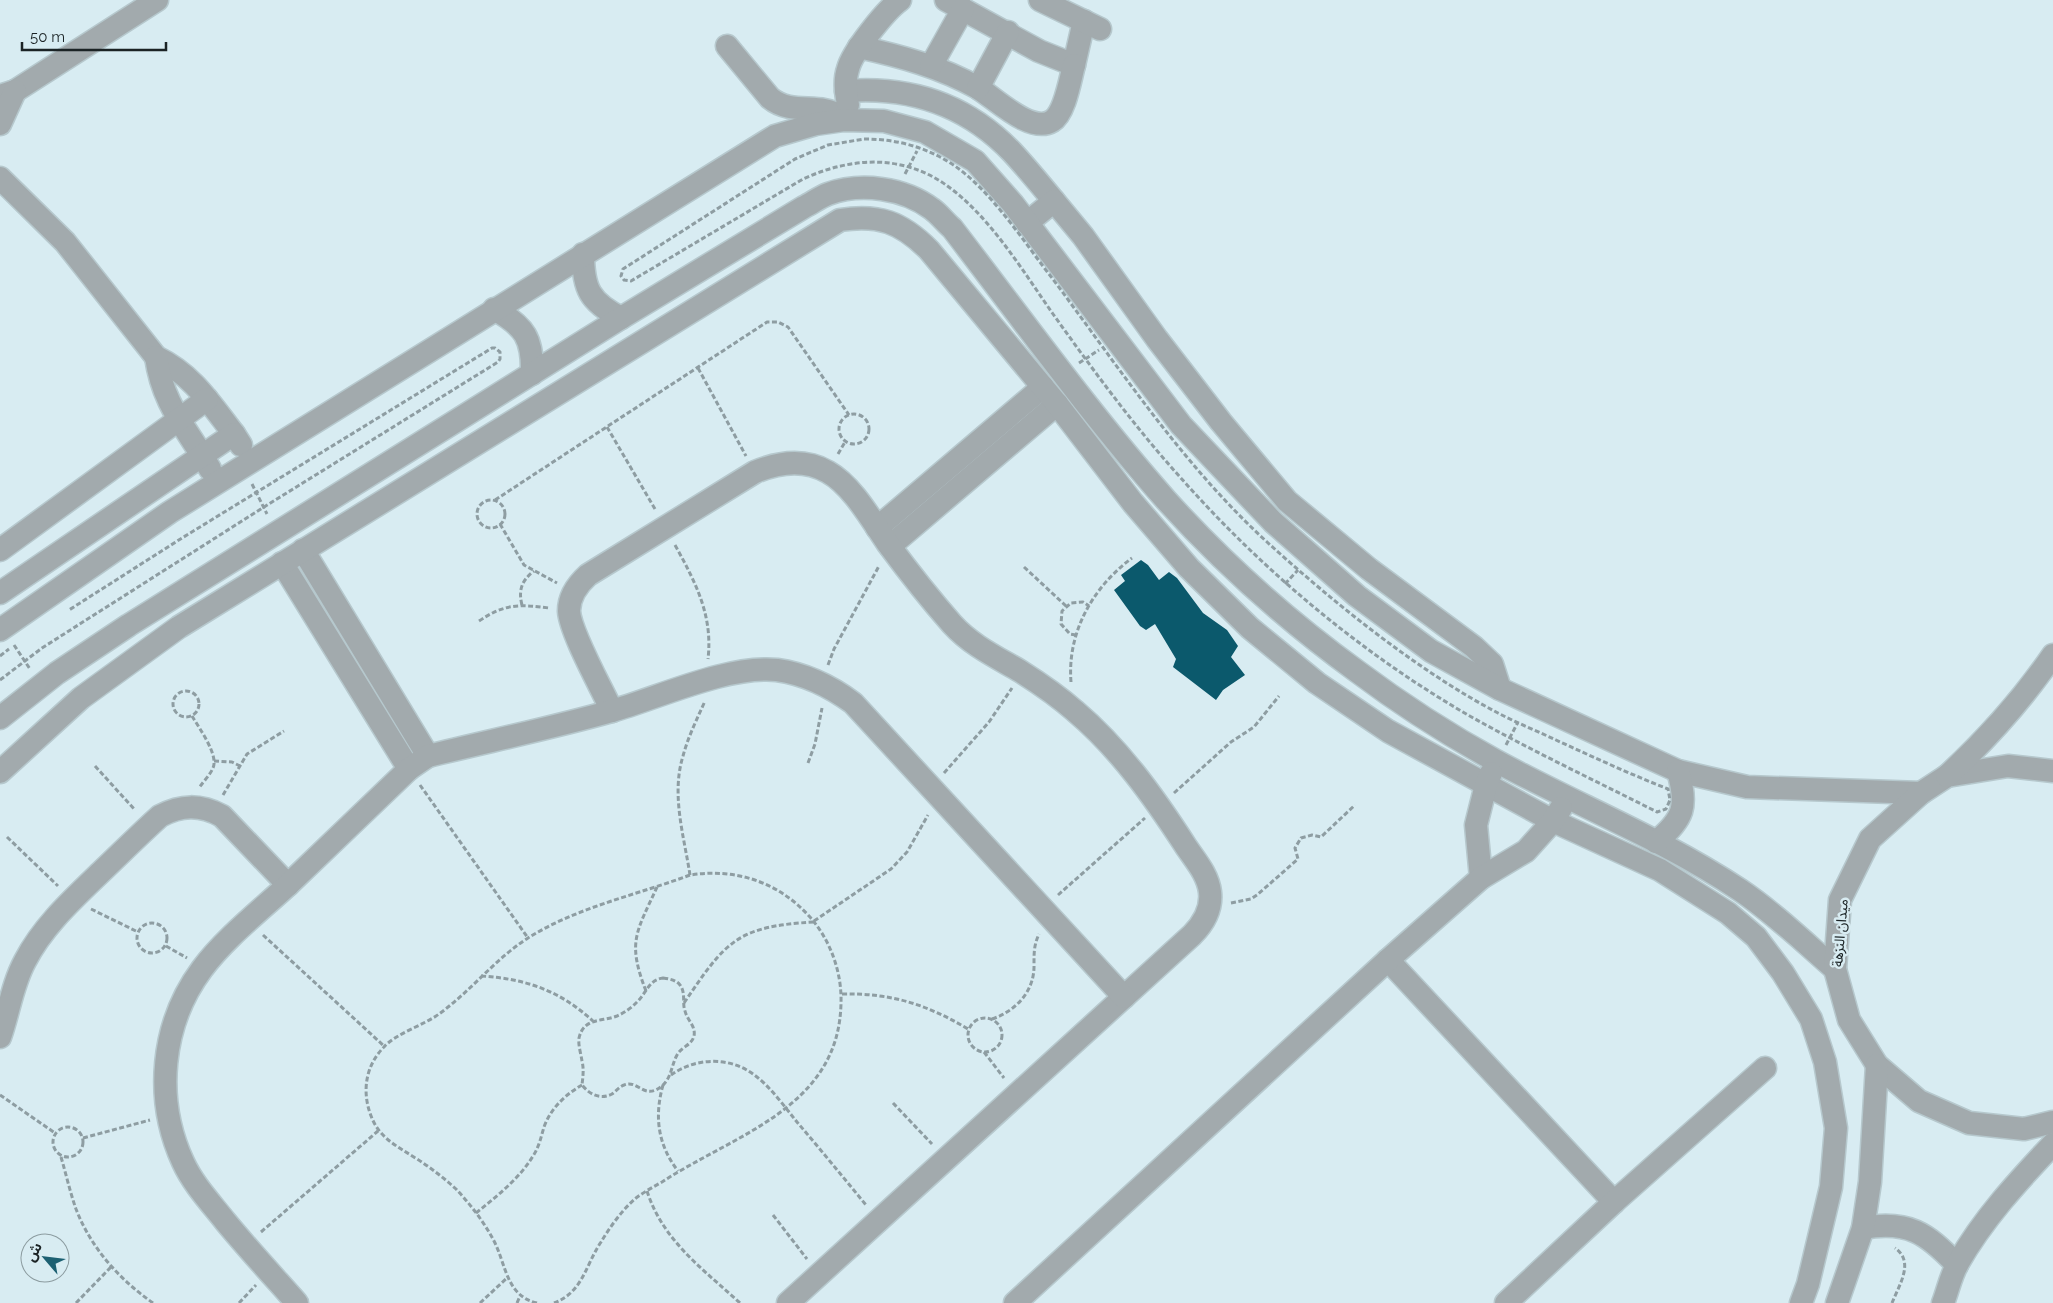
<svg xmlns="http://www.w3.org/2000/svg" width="2053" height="1303" viewBox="0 0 2053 1303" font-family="Raleway,'Noto Sans Arabic',sans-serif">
	<rect width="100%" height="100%" fill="#d8ecf2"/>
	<polygon fill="#0b596c" points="1141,560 1148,565 1159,580 1169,572 1177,578 1203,613 1227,630 1238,646 1231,657 1245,675 1223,690 1216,700 1173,667 1176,659 1155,624 1146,630 1140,626 1114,590 1125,581 1121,575"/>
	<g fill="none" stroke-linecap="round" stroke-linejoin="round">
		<g stroke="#b6c8cd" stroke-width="25">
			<g id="minor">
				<polyline points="946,0 1039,51 1074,65 1084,21"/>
				<polyline points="1040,0 1100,29"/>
				<path d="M 727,46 L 770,98 C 792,116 819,102 840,116"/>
				<path d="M 859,47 C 900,56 941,67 978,88 C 996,99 1031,134 1052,121 C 1065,113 1070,80 1074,65"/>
				<polyline points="931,66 963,9"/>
				<polyline points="978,88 1008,32"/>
				<path d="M 846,91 C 910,86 966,104 1012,152 C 1026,167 1040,184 1054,201"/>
				<polyline points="0,96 15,91 157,0"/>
				<path d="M 848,105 C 846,93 844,80 848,69 C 852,52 886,10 900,0"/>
				<polyline points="0,124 15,91"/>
				<path d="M 0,178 L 65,242 L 156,357 C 193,375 210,403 234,434"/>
				<polyline points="1027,223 1054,201 1083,236 1157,339 1221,422 1287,501 1369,569 1474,647 1492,664 1500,689"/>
				<path d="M 583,254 C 583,289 590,302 621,318"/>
				<path d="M 494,309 C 525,326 533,339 532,374"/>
				<path d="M 156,357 C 163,406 187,428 210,469"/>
				<polyline points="877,528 1043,387"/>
				<polyline points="890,546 1057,404"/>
				<polyline points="0,550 207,399"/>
				<polyline points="303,550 428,756"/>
				<polyline points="282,563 409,769"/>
				<polyline points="0,593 234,434 241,445"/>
				<polyline points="0,630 170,512 775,136 816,124 844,120 884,121 925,132 975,161 1013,204 1181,425 1273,522 1357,596 1431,651 1500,689 1678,771 1747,787 1921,793"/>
				<path d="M 612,711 C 602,689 570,632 569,611 C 569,596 577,585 588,575 L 755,472 C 779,462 804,458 828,472 C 853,486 872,521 888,544 C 908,571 930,599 952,624 C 971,645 996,657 1020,671 C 1039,683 1058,696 1075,711 C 1119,748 1154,797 1185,845 C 1194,859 1208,874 1210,892 C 1212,909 1204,923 1192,935 L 788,1303"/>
				<path d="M 0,718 L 57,673 L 129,625 L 621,318 L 804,207 C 812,203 820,197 828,194 C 861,182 904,188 932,209 C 939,214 945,222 952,228 C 1022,319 1090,414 1166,500 C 1223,563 1289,622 1358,672 C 1402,705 1449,735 1496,761 C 1577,805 1663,839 1740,890 C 1774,913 1804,942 1835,969"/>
				<polyline points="2053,771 2008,766 1947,776 1921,793 1870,839 1840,900 1835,969 1849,1020 1877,1065 1919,1101 1969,1123 2024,1129 2053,1122"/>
				<path d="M 0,772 L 81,698 L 179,627 L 840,220 C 879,214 901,222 929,250 L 1057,404 L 1133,503 L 1189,568 L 1250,628 L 1317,683 L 1388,731 L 1553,821 L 1660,870 L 1728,913 L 1756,937 L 1783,973 L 1811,1019 L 1825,1062 L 1836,1128 L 1831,1187 L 1808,1284 L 1801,1303"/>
				<path d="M 1947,776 C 1987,739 2022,700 2053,655"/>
				<path d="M 1656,842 C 1684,819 1688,806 1678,771"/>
				<polyline points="1481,878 1476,825 1486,785 1491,773"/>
				<polyline points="1388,960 1614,1202"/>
				<path d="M 0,1037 C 9,1012 12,985 25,961 C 43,926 73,899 101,872 C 121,853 140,834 160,816 C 181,805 200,804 222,816 L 288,885"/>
				<path d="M 1863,1228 C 1908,1220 1927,1233 1957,1265"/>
				<path d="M 297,1303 C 273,1276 248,1249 225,1221 C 210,1202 193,1184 183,1162 C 154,1099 161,1024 202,969 C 225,938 261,910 289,884 C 329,846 369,807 409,769 L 428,756 C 489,741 552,728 612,711 C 660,697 728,665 777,670 C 806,674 830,686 853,703 L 1124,997"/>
				<polyline points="1015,1303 1388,960 1481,878 1526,851 1553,821 1561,808"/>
				<polyline points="1506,1303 1614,1202 1765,1068"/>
				<polyline points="1837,1303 1863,1228 1870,1182 1877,1065"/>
				<path d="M 1943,1303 C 1948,1290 1951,1275 1958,1263 C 1983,1219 2018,1181 2053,1144"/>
			</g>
		</g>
		<g stroke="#8e9da2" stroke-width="3" stroke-dasharray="5 2.5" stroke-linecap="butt">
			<path d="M 864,139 C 897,139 927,147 955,166 C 992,192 1024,242 1052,278 C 1120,369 1183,465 1267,542 C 1334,603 1418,671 1498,713 C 1517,723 1537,731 1556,740 C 1593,757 1630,774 1668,789 L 1670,800 L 1666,809 L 1657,812 C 1594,780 1530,750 1468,715 C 1361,653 1262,570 1180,477 C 1134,426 1093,370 1053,314 C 1023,271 989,215 946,185 C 902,154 851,157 803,179 L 631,281 L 624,280 L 621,276 L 623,269 L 795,159 L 828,145 Z"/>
			<polyline points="905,174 917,151"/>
			<polyline points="1079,363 1099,350"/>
			<polyline points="698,368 746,456"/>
			<circle cx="854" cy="429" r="15"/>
			<polyline points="607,427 655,509"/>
			<polyline points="838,454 845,442"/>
			<polyline points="252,484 267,514"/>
			<circle cx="491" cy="514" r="14"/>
			<polyline points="495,500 767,322 778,322 788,327 849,415"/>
			<polyline points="500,524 524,565 557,583"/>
			<path d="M 675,545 C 696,583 713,616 708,659"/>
			<polyline points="1024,567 1066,606"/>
			<polyline points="1285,584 1298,570"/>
			<path d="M 522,605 C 518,590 522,580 534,571"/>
			<path d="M 479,621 C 504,604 519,604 549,608"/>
			<polyline points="1076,635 1070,634 1061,624 1062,611 1071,603 1083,602 1089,606"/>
			<polyline points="14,645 30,669"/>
			<polyline points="0,656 9,649"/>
			<polyline points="828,665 834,649 879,566"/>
			<polyline points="0,680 42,648 264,507 498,362 500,359 500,352 495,348 492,348 182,538 69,610"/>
			<path d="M 1071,682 C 1067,632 1093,587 1132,558"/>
			<circle cx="186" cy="704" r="13"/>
			<path d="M 192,716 C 199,728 219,755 213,768 C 210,775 203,782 199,788"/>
			<polyline points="1506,745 1518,722"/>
			<polyline points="214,761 232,762 240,766"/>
			<polyline points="808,763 815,744 822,708"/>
			<polyline points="95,766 135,810"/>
			<polyline points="944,773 989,722 1012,688"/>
			<polyline points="420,785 528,938"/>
			<polyline points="1174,793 1231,742 1254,727 1279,696"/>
			<polyline points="223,795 247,754 284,731"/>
			<polyline points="7,837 58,886"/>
			<path d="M 690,875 C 684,836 671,795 683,756 C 688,737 697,719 705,701"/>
			<polyline points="1058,895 1145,818"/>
			<polyline points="1231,903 1251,899 1257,895 1298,859 1295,848 1301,838 1312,835 1321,837 1355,805"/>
			<polyline points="91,909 138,932"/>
			<polyline points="814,921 891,869 907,852 928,815"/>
			<circle cx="152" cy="938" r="15"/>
			<polyline points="263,935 384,1046"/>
			<polyline points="166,946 187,958"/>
			<path d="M 481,976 C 526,979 559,990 593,1021"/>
			<path d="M 663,978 C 670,979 676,980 680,985 C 686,993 682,1003 685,1011 C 687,1020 696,1026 694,1036 C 692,1045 681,1047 677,1055 C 671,1066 672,1077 662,1086 C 644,1101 638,1079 624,1085 C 619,1087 616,1091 612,1094 C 600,1100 589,1094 582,1085 C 583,1076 584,1069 582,1061 C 581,1054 578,1045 579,1038 C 584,1017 602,1022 617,1016 C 624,1013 631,1008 636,1003 C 647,993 648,980 663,978 Z"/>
			<path d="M 646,991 C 627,942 636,933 657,887"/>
			<path d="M 842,994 C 891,993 926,1004 968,1029"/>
			<path d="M 684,1003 C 726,941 737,926 815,922"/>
			<circle cx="985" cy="1035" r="17"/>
			<path d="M 992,1019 C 1016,1011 1035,991 1034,964 C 1034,952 1034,945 1039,934"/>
			<polyline points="984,1052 1004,1078"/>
			<path d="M 671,1075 C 695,1058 728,1056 753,1074 C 770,1086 784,1106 797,1122 C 820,1149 843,1177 866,1205"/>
			<path d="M 663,1085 C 654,1117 658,1145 678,1171"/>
			<polyline points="0,1095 55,1133"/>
			<polyline points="893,1103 932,1144"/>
			<circle cx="68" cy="1142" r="15"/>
			<polyline points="83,1138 150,1120"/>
			<path d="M 61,1157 C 66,1174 70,1192 76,1209 C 91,1248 119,1279 153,1303"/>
			<path d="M 647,1191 C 663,1241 703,1269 740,1303"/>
			<path d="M 476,1213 C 497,1196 519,1179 533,1156 C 539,1147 541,1137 544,1127 C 551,1108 565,1095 582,1085"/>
			<polyline points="773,1215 807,1259"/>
			<polyline points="261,1232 378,1131"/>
			<polyline points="76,1303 111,1267"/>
			<polyline points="239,1303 256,1285"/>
			<polyline points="480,1303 507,1278"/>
			<polyline points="517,1303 520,1296"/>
			<path d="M 537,1303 C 506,1296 506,1264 494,1241 C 484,1222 471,1205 456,1189 C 444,1178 431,1168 417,1159 C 397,1146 378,1138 370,1113 C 362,1090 366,1065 384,1047 C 395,1034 424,1025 439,1014 C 471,991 495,959 528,938 C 577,907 637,895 690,875 C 736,868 778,882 809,916 C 830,939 842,972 841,1003 C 839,1108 735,1134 662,1182 C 653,1187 644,1192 636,1198 C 622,1210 610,1227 601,1242 C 585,1266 583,1292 554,1303"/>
			<path d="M 1892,1303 C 1899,1285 1915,1262 1895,1248"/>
		</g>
		<use href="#minor" stroke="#a2aaad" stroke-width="22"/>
	</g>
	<g text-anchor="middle" stroke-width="5" stroke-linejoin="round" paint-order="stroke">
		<g font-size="14" fill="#1b2325" stroke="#d8ecf2">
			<text transform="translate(1840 933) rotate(-85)" y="5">ميدان النزهة</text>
		</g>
	</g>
	<g transform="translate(45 1258) rotate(298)"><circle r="24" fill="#d8ecf2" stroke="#8c9ca0"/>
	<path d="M0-4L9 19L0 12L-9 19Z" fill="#1c6072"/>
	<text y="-8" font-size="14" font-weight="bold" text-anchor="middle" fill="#1b2325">ش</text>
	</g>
	<path d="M22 42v8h144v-8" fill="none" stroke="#1b2325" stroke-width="2.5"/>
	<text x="30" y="42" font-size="15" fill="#1b2325" stroke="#d8ecf2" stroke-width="4" paint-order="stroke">50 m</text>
</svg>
